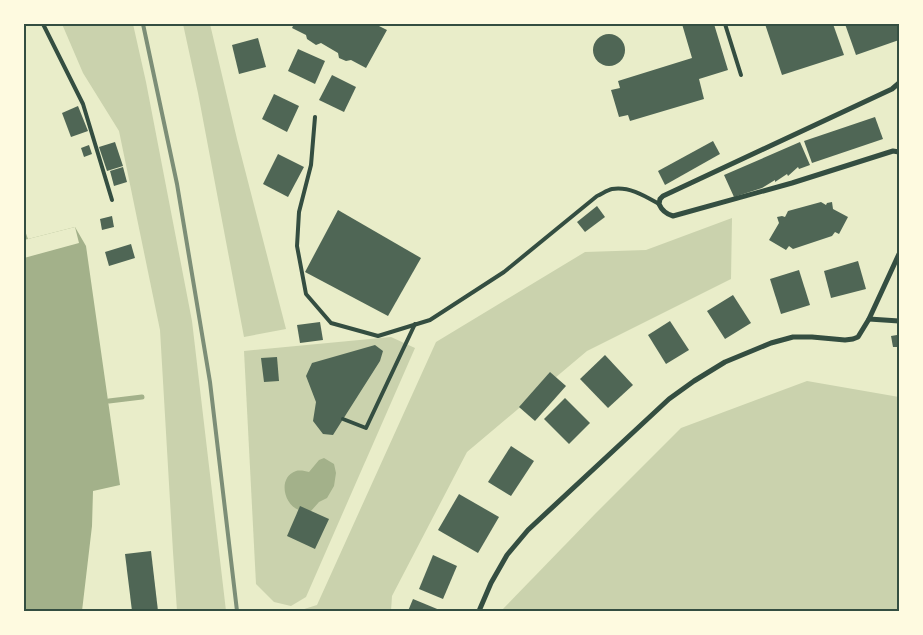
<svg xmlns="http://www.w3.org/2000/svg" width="923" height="635" viewBox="0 0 923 635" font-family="'Nunito Sans',sans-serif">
	<rect width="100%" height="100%" fill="#e9edc9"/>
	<g fill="#cad2ad">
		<polygon points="62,24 133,24 146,82 192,321 226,611 177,611 173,552 160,330 119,131 83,73"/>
		<polygon points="183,24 210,24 237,139 286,329 244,337 198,93"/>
		<polygon points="732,218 731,279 587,351 467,452 392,596 391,611 298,611 317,605 436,342 585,252 646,250"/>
		<polygon points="391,337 415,348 306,597 291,606 274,602 256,584 244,351"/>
		<polygon points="807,381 899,397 899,611 501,611 596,513 681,428"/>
	</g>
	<g fill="#a3b18a">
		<polygon points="75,227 86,246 120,485 93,491 92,526 82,611 24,611 24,228 28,239"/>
		<path d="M 324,458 L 334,464 L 336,473 L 334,486 L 327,498 L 319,502 L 311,511 C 307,511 302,511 299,510 C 283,504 278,477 296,471 C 300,470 305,471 309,472 L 319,460 Z"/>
	</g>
	<polygon fill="#e9edc9" points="75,227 79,243 24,258 24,240"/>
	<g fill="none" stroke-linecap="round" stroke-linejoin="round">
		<polyline stroke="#a3b18a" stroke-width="5" points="109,401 142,397"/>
	</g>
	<g fill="#4f6655">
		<polygon points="294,24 375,24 387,30 366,68 351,60 346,61 339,58 338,53 321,43 316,45 307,39 306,35 292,28"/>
		<polygon points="682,24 714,24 728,70 699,79 704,99 630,121 628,115 619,117 611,90 620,88 618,81 692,58"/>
		<polygon points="765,24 833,24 844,55 782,75"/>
		<polygon points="845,24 898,24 899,28 899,40 856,55"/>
		<circle cx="609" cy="50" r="16"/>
		<polygon points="258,38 266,67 239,74 232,45"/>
		<polygon points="298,49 325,61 315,84 288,71"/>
		<polygon points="332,75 356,87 344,112 319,100"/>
		<polygon points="274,94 299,106 287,132 262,119"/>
		<polygon points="78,106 88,131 71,137 62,113"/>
		<polygon points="875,117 883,139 812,163 804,141"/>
		<polygon points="713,141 720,154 665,185 658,171"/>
		<polygon points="115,142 123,166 107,171 99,147"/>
		<polygon points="800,142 810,165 799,169 798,167 788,176 787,174 775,182 775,180 762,188 734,197 724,175"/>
		<polygon points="89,145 92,154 84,157 81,148"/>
		<polygon points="278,154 304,167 288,197 263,184"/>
		<polygon points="123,167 127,182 114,186 110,171"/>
		<polygon points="821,202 826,205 827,203 832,202 833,209 848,217 839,234 835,232 832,236 793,249 789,246 786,250 769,240 779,223 777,217 782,216 785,217 788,211"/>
		<polygon points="597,206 605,217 585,232 577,222"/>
		<polygon points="338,210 421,258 388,316 305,272"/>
		<polygon points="112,216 114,227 102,230 100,219"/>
		<polygon points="131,244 135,258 109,266 105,252"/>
		<polygon points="858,261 866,289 831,298 824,271"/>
		<polygon points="799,270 810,305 781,314 770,279"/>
		<polygon points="733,295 751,323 725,339 707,311"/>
		<polygon points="670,321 689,350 666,364 648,335"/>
		<polygon points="320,322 323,340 300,343 297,325"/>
		<polygon points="897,335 897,347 893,347 891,336"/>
		<polygon points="375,345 383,351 380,361 333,435 323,434 313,421 316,402 306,376 312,363"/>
		<polygon points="605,355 633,385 608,408 580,379"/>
		<polygon points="277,357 279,381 264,382 261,358"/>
		<polygon points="550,372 566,386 535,421 519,407"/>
		<polygon points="565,398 590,423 569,444 544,419"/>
		<polygon points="511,446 534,461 511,496 488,482"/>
		<polygon points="459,494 499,517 478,553 438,530"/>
		<polygon points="300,506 329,519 315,549 287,536"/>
		<polygon points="151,551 158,611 132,611 125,554"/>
		<polygon points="433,555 457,566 443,599 419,589"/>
		<polygon points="413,599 442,611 408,611"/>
	</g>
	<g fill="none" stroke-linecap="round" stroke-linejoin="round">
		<g stroke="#344e41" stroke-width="4">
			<polyline points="43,24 83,104 112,200"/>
			<polyline points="725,24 741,75"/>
			<path d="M 315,117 L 311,165 L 299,212 L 297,246 L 306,294 L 331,323 L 378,336 L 430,320 L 504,272 L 597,196 C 602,194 607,190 612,189 C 629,186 645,196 659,204"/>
			<polyline points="343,419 366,428 415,324"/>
		</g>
		<g stroke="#344e41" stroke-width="5">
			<path d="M 899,83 L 892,89 L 663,196 L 660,199 L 659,204 C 662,211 666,214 673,216 L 792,183 L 893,151 L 899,152"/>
			<polyline points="869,319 899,321"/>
			<polyline points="479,611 491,583 507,555 528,530 669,399 694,381 725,362 771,343 793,337 812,337 845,340 853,339 858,337 869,319 899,254"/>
		</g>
		<polyline stroke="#7c8e77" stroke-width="4" points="143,24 177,184 210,382 237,611"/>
	</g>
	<rect width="923" height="635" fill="none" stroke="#fefae0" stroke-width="50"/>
	<rect x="25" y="25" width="873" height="585" fill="none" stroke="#344e41" stroke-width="2"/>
</svg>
